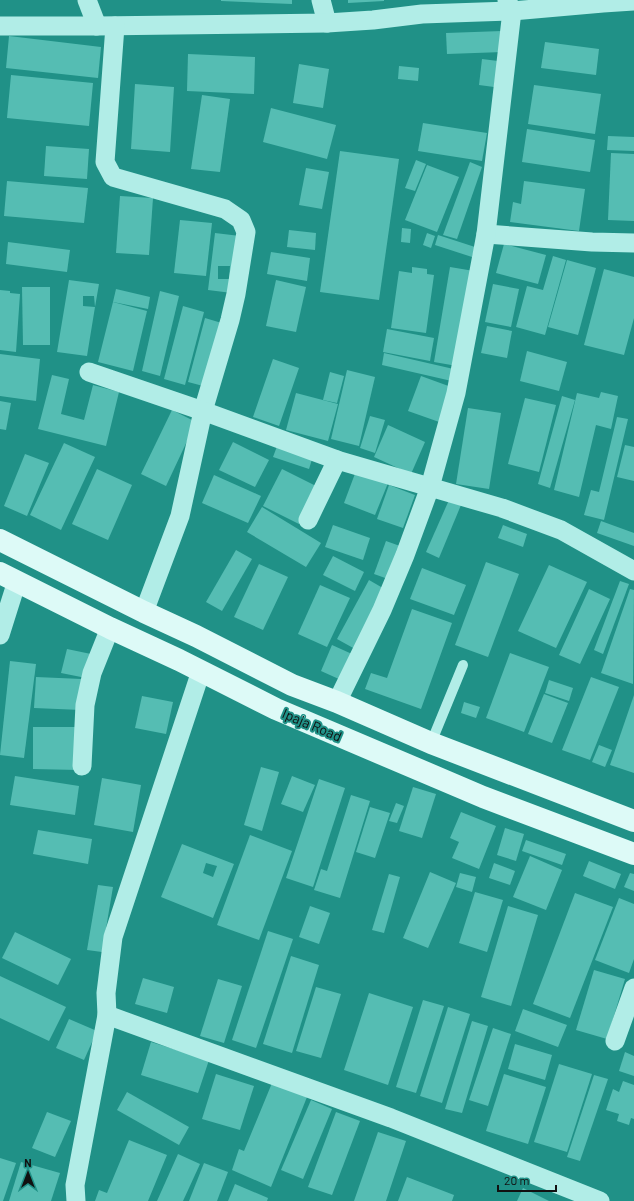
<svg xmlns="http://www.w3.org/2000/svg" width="634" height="1201" viewBox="0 0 634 1201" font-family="Barlow,sans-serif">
	<rect width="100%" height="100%" fill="#209187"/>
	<g fill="#55bdb3" fill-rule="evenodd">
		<polygon points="221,0 292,0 292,4 221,1"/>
		<polygon points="348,0 384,0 384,1 348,3"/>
		<polygon points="502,31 503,52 447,54 446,33"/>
		<polygon points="9,36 101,47 98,78 6,68"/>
		<polygon points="545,42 599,49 596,75 541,68"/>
		<polygon points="188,54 255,57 254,94 187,91"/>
		<polygon points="482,59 498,61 494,87 479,85"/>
		<polygon points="299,64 329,69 323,108 293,103"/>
		<polygon points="399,66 419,68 418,81 398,79"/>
		<polygon points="11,75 93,83 89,126 7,118"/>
		<polygon points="135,84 174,87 170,152 131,149"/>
		<polygon points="534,85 601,94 595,134 528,124"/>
		<polygon points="202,95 230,99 220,172 191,169"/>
		<polygon points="271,108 336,125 327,159 263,142"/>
		<polygon points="423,123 487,133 482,161 418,151"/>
		<polygon points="527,129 595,140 590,172 522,162"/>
		<polygon points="608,136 634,137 634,151 607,150"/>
		<polygon points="46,146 89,149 87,179 44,176"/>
		<polygon points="340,151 399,159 379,300 320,292"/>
		<polygon points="611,153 634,154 634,221 608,220"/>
		<polygon points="416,160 426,164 415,191 405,188"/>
		<polygon points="470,162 482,167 457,239 443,235"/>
		<polygon points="427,165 459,177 437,232 405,220"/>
		<polygon points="306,168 329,172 322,209 299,205"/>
		<polygon points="7,181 88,188 84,223 4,216"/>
		<polygon points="524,181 585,189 579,231 510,222 513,202 521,204"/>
		<polygon points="120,196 153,198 149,255 116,253"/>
		<polygon points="180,220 212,223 206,276 174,273"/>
		<polygon points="402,228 411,229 410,243 401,242"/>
		<polygon points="289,230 316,233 315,250 287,247"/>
		<path d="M 215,233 L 240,236 L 232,293 L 208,290 ZM 218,266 L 230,266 L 229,279 L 218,279 Z"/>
		<polygon points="427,233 435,236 431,248 423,245"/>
		<polygon points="438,235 475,247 472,257 435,245"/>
		<polygon points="8,242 70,250 67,272 6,264"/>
		<polygon points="504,244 546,255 538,284 496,273"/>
		<polygon points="271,252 310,258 307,281 267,274"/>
		<polygon points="553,256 566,260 545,335 516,327 527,286 543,290"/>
		<polygon points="567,260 596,268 578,335 548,327"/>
		<polygon points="412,267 427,269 427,274 434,275 426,333 391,328 399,271 412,273"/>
		<polygon points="450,267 474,271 457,366 434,362"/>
		<polygon points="604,269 634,277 634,318 624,355 584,345"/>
		<polygon points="69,280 99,284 95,307 94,296 83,296 83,306 95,307 87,356 57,352"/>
		<polygon points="276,280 306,287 296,332 266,326"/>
		<polygon points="493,284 519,289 511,327 485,322"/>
		<polygon points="22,287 50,287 50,345 23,345"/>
		<polygon points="116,289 150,297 148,309 113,302"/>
		<polygon points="0,290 10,291 10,293 20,294 16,352 0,350"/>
		<polygon points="160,291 179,296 160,376 142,371"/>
		<polygon points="113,302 147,311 133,371 98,362"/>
		<polygon points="183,306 204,312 185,385 164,379"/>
		<polygon points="205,318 225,324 207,387 188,382"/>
		<polygon points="487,326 512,331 507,358 481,353"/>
		<polygon points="387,329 434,338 430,361 383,352"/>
		<polygon points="527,351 567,362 559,391 520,381"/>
		<polygon points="384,353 458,370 456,382 382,365"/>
		<polygon points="0,354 40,359 36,401 0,396"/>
		<polygon points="273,359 299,368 279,426 253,417"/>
		<polygon points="347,370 375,377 359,446 331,439"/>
		<polygon points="330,372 344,376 337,403 323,400"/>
		<polygon points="52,375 69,379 61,414 84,420 93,385 119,392 106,446 38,429"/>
		<polygon points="421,376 454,388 442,423 408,411"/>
		<polygon points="601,392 618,396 611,429 596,425 579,497 554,490 577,393 599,398"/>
		<polygon points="296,393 338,404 328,441 286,430"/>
		<polygon points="562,396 575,400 550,488 538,484"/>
		<polygon points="525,398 556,405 539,472 508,464"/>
		<polygon points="0,401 11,403 6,430 0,429"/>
		<polygon points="468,408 501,413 489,489 456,484"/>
		<polygon points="172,410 196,422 166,486 141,474"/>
		<polygon points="370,416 385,420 375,453 360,448"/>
		<polygon points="617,417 628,419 604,520 584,515 591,490 599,492"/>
		<polygon points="388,425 425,442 411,474 374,457"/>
		<polygon points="279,441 314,453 309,469 273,457"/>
		<polygon points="233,442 269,460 255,487 219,470"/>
		<polygon points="64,443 95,457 61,530 30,515"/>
		<polygon points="625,445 634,447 634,481 617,477"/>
		<polygon points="25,454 49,463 27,516 4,506"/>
		<polygon points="97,469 132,485 108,540 72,524"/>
		<polygon points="282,469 318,487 299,524 263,506"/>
		<polygon points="356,471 388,483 375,515 344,503"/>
		<polygon points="214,475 261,496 248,523 202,503"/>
		<polygon points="389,485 415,495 403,528 377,519"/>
		<polygon points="449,500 461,505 439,558 426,552"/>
		<polygon points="262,507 321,543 306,567 247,532"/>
		<polygon points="601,521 634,533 634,546 597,533"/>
		<polygon points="333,525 370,538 363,560 325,547"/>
		<polygon points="503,525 527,534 523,547 498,538"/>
		<polygon points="386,541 400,546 388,579 374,574"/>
		<polygon points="236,550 252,559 222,611 206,602"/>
		<polygon points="333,556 364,572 355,591 323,575"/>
		<polygon points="486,562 519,574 488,657 455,645"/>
		<polygon points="259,564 288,577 263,630 234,617"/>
		<polygon points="549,565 587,582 556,648 518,631"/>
		<polygon points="422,568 466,585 454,615 410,599"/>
		<polygon points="369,580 388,591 355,649 337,639"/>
		<polygon points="620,581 629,584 603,654 594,650"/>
		<polygon points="320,585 350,598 327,647 298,634"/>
		<polygon points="589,589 610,599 580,664 559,655"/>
		<polygon points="630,589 634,590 633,684 601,673"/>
		<polygon points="412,609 452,623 421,709 365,689 371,673 387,678"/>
		<polygon points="332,645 352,654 341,680 321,671"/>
		<polygon points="67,649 91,654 86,678 61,673"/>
		<polygon points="510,653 549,667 524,732 486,718"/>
		<polygon points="10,661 36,664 24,758 0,755"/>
		<polygon points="36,677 82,679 81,710 34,708"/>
		<polygon points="591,677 619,687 590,760 562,750"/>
		<polygon points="549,680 573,688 569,701 545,693"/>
		<polygon points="544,694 568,703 552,743 528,734"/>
		<polygon points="634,695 634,773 610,765"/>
		<polygon points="142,696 173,702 166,734 135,728"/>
		<polygon points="464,702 480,707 476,718 461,713"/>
		<polygon points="33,727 78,727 78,770 33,769"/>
		<polygon points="599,745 612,750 605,767 592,762"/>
		<polygon points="261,767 279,772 262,831 244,825"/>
		<polygon points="15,776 79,786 75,815 10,805"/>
		<polygon points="292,776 315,785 303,812 281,804"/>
		<polygon points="102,778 141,785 133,832 94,825"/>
		<polygon points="319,779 345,788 313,887 286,878"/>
		<polygon points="413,787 436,794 422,838 399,831"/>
		<polygon points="351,795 370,801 340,898 314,890 321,869 327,871"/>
		<polygon points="396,803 404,806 397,823 389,821"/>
		<polygon points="370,807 390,813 375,858 356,852"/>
		<polygon points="461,812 496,826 479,869 452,858 459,842 450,838"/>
		<polygon points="505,828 524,834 516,861 497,855"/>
		<polygon points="38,830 92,839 88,864 33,854"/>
		<polygon points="250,835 292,851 259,940 217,925"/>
		<polygon points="526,840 566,854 562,865 522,851"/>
		<path d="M 182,844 L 234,864 L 213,918 L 161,897 ZM 206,863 L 217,866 L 213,877 L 203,873 Z"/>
		<polygon points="530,856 562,870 546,910 513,897"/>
		<polygon points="589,861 621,874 615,889 583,876"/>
		<polygon points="494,863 515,871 510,885 489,878"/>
		<polygon points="430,872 456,883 428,948 403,938"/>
		<polygon points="460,873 476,877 472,892 456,887"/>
		<polygon points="630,873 634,874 634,891 624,887"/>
		<polygon points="389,874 400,877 384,933 372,930"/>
		<polygon points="98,885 113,887 102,952 87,950"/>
		<polygon points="475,892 503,900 487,952 459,943"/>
		<polygon points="575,893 613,907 570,1018 533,1004"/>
		<polygon points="619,898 634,904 634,959 629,973 595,960"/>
		<polygon points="310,906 330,913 319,944 299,937"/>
		<polygon points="508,906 538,915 511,1006 481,997"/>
		<polygon points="268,931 293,939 256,1048 232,1040"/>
		<polygon points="15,932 71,959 58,985 2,958"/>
		<polygon points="291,956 319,965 292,1053 263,1044"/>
		<polygon points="594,970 625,979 607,1039 576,1030"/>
		<polygon points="0,976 66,1007 49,1041 0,1018"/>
		<polygon points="143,978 174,987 167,1013 135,1004"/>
		<polygon points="218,979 242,986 224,1043 200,1036"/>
		<polygon points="316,987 341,994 321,1058 296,1051"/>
		<polygon points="369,993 413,1007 388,1085 344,1070"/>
		<polygon points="423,1000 444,1006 416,1093 396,1087"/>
		<polygon points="448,1007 470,1014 442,1103 420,1096"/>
		<polygon points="523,1009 567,1025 558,1047 515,1031"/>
		<polygon points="69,1019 97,1031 84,1060 56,1048"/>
		<polygon points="472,1021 488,1026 462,1113 445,1109"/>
		<polygon points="493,1028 511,1034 488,1106 469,1100"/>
		<polygon points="151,1042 209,1060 198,1093 141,1075"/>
		<polygon points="515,1044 552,1055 545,1080 508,1069"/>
		<polygon points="625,1052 634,1056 634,1076 619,1071"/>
		<polygon points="559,1064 592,1074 567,1152 534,1142"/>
		<polygon points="216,1074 254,1086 240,1130 202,1119"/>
		<polygon points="504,1074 546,1087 528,1144 486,1131"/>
		<polygon points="594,1075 608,1079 580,1161 567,1157"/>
		<polygon points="623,1081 634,1085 634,1119 631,1118 629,1125 617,1121 619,1114 606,1110 613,1089 619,1092"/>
		<polygon points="272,1083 307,1097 271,1187 232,1170 239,1149 244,1151"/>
		<polygon points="127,1092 189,1127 179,1145 117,1110"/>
		<polygon points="311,1100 332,1109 303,1179 281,1170"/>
		<polygon points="47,1112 71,1121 55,1157 32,1148"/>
		<polygon points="336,1112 360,1121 332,1195 308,1187"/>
		<polygon points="378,1132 406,1141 386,1201 354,1201"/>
		<polygon points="129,1140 167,1155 148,1201 95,1201 99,1190 107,1193"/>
		<polygon points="178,1154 200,1164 183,1201 157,1201"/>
		<polygon points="0,1158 16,1163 3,1201 0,1201"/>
		<polygon points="21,1162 60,1173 51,1201 9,1201"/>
		<polygon points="204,1163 228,1172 217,1201 189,1201"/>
		<polygon points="407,1177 454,1195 452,1201 398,1201"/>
		<polygon points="235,1184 268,1198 267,1201 228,1201"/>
		<polygon points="523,1188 549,1201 517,1201"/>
	</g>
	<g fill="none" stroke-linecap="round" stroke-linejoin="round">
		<polyline stroke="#b1ede7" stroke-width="10" points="431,743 463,665"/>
		<g stroke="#b1ede7" stroke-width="19">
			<polyline points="87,0 97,26"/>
			<polyline points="321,0 327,23"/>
			<polyline points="0,26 97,26 327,23 373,20 422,14 512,11 603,3 634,1"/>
			<polyline points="115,26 105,162 113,177 225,209 241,220 246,232 236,294 230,320 203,411 180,516 144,612"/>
			<polyline points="486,234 592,242 634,243"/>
			<polyline points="89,372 203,411 337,460 502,508 561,530 634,571"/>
			<polyline points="308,520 337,460"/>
			<polyline points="0,635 17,581"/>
			<polyline points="337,702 382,610 405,555 430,487 456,393 486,234 512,11 507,0"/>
			<polyline points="82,766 85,705 92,673 110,628"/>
			<polyline points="107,1015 391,1118 600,1201"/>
			<polyline points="615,1041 634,988"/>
			<polyline points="76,1201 75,1185 107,1015 106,993 113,937 201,671"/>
		</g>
		<g stroke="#ddfaf7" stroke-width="22">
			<polyline points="0,540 144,612 196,636 292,685 337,702 431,743 634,821"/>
			<polyline points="0,573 110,628 179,660 276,709 483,797 634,854"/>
		</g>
	</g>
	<g text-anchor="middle" stroke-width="4" stroke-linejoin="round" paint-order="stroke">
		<g font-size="14" fill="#111" stroke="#209187">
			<text transform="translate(312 725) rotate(23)" y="5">Ipaja Road</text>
		</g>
	</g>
	<g transform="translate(28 1173)" stroke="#209187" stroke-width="3" paint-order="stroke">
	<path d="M0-3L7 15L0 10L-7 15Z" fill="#111111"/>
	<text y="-6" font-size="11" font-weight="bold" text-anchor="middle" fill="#111111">N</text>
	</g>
	<path d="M498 1185v6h58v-6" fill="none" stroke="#111111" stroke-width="2"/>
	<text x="504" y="1185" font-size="12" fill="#111111" stroke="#209187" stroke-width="3" paint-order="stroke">20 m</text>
</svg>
